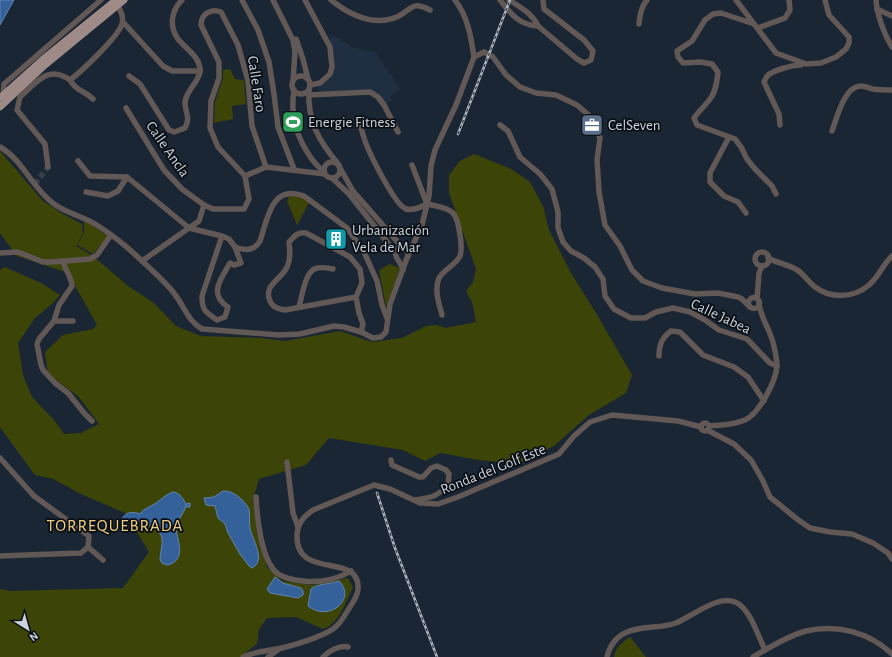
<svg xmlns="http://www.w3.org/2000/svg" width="892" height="657" viewBox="0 0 892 657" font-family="'Alegreya Sans',sans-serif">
	<rect width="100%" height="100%" fill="#1a2633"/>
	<polygon fill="#1f2f41" points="332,35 348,44 351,47 375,52 400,88 390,97 392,100 384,105 370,92 321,94 318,90 318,87 331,77 333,74 334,67 329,43"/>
	<g fill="#3d4408">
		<polygon points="230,69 235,79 244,80 246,104 232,106 233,119 214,123 215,102 223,78 223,70"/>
		<path d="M 0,151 L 43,201 L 61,213 L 82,224 L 83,233 L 76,246 L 93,256 L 128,286 L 154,303 L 176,326 L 201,336 L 261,338 L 285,341 L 340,331 L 372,342 L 402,338 L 426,326 L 437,325 L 445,328 L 476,322 L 472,302 L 466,291 L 473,282 L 476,269 L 449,193 L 449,175 L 460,161 L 474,154 L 511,169 L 530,182 L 543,206 L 549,230 L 571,273 L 596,313 L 632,375 L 626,393 L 589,415 L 554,446 L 517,464 L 479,460 L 440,453 L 425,461 L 403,450 L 329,438 L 306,465 L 259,479 L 253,499 L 257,532 L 267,567 L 282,581 L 313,585 L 348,578 L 353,587 C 345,603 340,623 323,629 L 296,617 L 267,618 L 259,629 L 257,644 L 240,657 L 0,657 L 0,589 L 10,591 L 123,588 L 149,552 L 125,513 L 83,495 L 53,479 L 35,475 L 0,427 L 0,270 L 5,267 L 41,283 L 60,295 L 53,303 L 35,318 L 18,343 L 23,375 L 32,397 L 54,420 L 64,434 L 81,433 L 99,424 L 79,397 L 48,374 L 45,352 L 63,335 L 93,329 L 97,325 L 68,273 L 17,256 L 0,233 Z"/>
		<polygon points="296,194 310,201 297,225 287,201 290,195"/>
		<polygon points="84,220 108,236 93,254 77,245 84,233"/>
		<polygon points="390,264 400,268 386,307 379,270"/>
		<path d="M 630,637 L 646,657 L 614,657 C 615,648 622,642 630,637 Z"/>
	</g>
	<g fill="#35619b" stroke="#6283ae">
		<polygon points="0,0 14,0 0,25"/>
		<path d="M 223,491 C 233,490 244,500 249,509 C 250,515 249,521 250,528 C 252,539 267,561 252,568 L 249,566 L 240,554 L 228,533 L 225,524 L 218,518 L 215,506 L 206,505 L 204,498 L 214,497 Z"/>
		<path d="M 173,492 C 179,492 184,499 186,505 L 186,504 L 190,503 L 190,507 L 186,507 L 186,506 L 184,511 L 175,526 C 177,538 188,561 167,565 L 162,563 L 160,560 C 160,553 163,545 162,538 C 160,529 147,523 139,522 C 133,521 126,523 122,519 C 125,512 133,511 140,514 C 144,508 150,507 156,503 C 162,499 166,494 173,492 Z"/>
		<polygon points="275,577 283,583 301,588 303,591 303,595 298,598 270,593 267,589"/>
		<path d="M 339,581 C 357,598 330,623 308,606 L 311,589 C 316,584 331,584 339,581 Z"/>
	</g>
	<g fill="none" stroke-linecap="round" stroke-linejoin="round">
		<polyline stroke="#35404c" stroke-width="5.5" stroke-dasharray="5.5 3" stroke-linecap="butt" points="35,184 48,167"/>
		<g stroke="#625856" stroke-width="5.5">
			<polyline points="242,0 258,30 269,62 274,94 278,127 294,169"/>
			<polyline points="273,0 293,40 295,52 293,81"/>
			<polyline points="305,0 330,47 332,67 330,74 320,83 310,85"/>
			<path d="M 331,0 C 350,15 373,27 397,17 C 412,10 411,0 430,10"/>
			<path d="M 455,0 C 468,17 471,37 474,57"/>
			<path d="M 500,0 C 511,14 519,25 538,26"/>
			<path d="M 509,0 C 520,7 532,13 538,26 L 577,59 L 584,63 L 591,60 L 593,51 L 584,40 L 544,9 L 543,0"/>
			<polyline points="736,0 776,53 806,64 821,63 836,57 846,49 849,43 849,37 829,15 825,0"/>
			<path d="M 876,0 C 877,15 884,34 892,47"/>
			<polyline points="877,9 892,16"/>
			<polyline points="123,22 163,66 172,71 200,71"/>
			<path d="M 639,24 C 640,15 641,7 647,0"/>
			<path d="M 754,24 L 721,13 L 713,14 L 705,20 L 692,41 L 677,51 L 678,57 L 683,63 L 700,62 L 712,64 L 718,72 C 717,81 716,92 710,99 C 705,106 699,111 694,118 L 697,125 L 735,139 L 741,147 L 747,159 L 755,169 L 772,186 L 776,194"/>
			<polyline points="758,28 785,18 790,10 789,0"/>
			<polyline points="296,39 303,59 308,79"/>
			<polyline points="474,57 484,52 493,57 506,75 520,87 536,93 556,95 577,105 592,118 600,138 597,160 599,192 605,225 620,246 632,270 643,281 662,288 695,294 718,293 738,297 742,299 750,307"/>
			<path d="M 129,76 L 140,84 L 169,130 L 174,132 L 185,128 C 191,117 185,113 185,102 C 186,91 198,83 200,72 C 201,57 186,49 178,39 C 169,26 171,11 182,0"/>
			<circle cx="301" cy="85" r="9"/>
			<path d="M 70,80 C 78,93 83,89 93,99"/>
			<path d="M 309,89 C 307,122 319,141 339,165"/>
			<path d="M 294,90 C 290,114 297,138 311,158 C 315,163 318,168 324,171"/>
			<polyline points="309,95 370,92 378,97 384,105 398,132"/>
			<polyline points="3,96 4,84 101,0"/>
			<polyline points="126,108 164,170 182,189 204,205 213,209 244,209 249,199 245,176"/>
			<path d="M 359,119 C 361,128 363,137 367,146 C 372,158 395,205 406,209 C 413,211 421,207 427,204 C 435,206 447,207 453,213 C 459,219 463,248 460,256 C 456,265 444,269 439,278 C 434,290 439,304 442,315"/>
			<polyline points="500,125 508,131 520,157 540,174 552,189 558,212 558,228 563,242 571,251 584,258 595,267 603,279 605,296 614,309 631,318 645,318 656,312 673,308 690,312 705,320 719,330 747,339 770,363 777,366"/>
			<path d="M 780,125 L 779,114 L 764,82 C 765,80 766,78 767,76 C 773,70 793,65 801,65"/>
			<path d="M 832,131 C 837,118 844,86 861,86 C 865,86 869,88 873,89 C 879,90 886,90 892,90"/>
			<polyline points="729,137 710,173 710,182 724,196 738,202 746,213"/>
			<path d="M 0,147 C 23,160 32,188 54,204 C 66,213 82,216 95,224 C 117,237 137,256 156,274 C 163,281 171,288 176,296 C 185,308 188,321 202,329 L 279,335 L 300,334 L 334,326 L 344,327 L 361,332 L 373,338 L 381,337 L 386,332 L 390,304 L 407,258 L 422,225 L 429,196 L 431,166 L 435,150 L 456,105 L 474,57"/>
			<path d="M 78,161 L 90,176 L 127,177 L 189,228 L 222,236 L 229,239 L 235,247 L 241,263 L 234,265 L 230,263 C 221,279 208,294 228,307 L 225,317 L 217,320 C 205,312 202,310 202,296 L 222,236"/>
			<circle cx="332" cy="170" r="8"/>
			<polyline points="412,165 427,204"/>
			<path d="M 48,167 L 45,144 L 17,110 L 20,97 C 36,83 48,64 70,80 C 82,71 118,37 122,24 C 124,18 121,11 118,6"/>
			<polyline points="340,168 353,191 402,247"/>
			<path d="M 245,176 L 218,147 L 210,128 L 211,101 L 219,78 L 219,62 L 201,25 C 201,14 211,8 221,12 L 238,45 L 248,81 L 252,126 L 266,167"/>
			<polyline points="245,176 266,167 325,174"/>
			<polyline points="332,178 349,194 395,252"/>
			<polyline points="86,192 108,196 118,191 127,177"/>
			<path d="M 235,247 C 246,251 254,251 260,241 C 268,218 271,184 304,196 L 347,228 L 364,252 L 377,281 L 382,305 L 387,318"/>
			<circle cx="762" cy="259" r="7"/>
			<polyline points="0,253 18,252 43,262 51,262 90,259 97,255 111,235"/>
			<path d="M 768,258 C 777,263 790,265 797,270 C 804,274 808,282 815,287 C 831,299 854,298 869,285 C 879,277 883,264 892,256"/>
			<path d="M 63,261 C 65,270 72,278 72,286 L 59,305 L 54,321 L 39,339 L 37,344 L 41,365 L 43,370 L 55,383 L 68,393 L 84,413 L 92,421"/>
			<polyline points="142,261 199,221 204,205"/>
			<path d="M 403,270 C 401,261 391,256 398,248 L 404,248 L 407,250 L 408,256"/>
			<path d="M 356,297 L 285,310 C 279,309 273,308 270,301 C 263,285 281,280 287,267 C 291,259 290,250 289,242 C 295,236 297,232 306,233 L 350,257 L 360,269 L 362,283 L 356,297 L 359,313 L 363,324 L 361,332"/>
			<circle cx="754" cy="303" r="5.5"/>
			<polyline points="757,299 759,273 762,266"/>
			<path d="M 299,307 C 302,297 305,270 317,268 C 322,267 328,268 333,269"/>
			<polyline points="54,321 73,321"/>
			<path d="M 659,356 C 659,344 662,338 671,331 L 680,332 L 703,355 L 734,367 L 748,377 L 764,401"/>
			<circle cx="705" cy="427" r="4"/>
			<path d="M 709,426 C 722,425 733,425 745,420 C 759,414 776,381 777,366 C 777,360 774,345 772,339 C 768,327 761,317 759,304"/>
			<polyline points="707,430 734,444 751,460 763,481 770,497 797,519 810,528 830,532 852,534 873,543 888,553 892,559"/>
			<polyline points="0,458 34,496 89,536 88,547"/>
			<path d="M 391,460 L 392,465 L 419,477 L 423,477 L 431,468 L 437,466 L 446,470 L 449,474 L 448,485 C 437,497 430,498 414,500"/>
			<polyline points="287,462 293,513 298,527"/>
			<path d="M 256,497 C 257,517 261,560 277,573 C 284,579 295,580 303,581 C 320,583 336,580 351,571"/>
			<polyline points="88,547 103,560"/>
			<polyline points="0,556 81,553 88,547"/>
			<path d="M 243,657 C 256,651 268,651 282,648 C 295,645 321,637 333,629 C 339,625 344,617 348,610 C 352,604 358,596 358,589 C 361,552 297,580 297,537 C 297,524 303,517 313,510 L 374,485 L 390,489 L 420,503 L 438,504 L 458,497 L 559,454 L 574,436 L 590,422 L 612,415 L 678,421 L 701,427"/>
			<polyline points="268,657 279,649"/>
			<path d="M 323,657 C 329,651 339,645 348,647"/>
			<path d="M 607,657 C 609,647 616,637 625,633 C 641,625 660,629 676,623 C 693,616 717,595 735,602 C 750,608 758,636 765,650"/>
			<path d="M 753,657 C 769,648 787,636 806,631 C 837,624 869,632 892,654"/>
		</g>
		<g stroke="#9e8a86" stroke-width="7">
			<polyline points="0,98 42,60 116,0"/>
			<polyline points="0,107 45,65 124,0"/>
		</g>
		<g stroke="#afb6c0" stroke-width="2.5">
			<g id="rail">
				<polyline points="458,134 510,0"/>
				<polyline points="377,493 395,548 437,657"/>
			</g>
		</g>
		<use href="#rail" stroke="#090f14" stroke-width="1" stroke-dasharray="3" stroke-linecap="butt"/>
	</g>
	<defs>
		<g id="stadium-square" transform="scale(1.15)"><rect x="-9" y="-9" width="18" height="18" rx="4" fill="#2e9e5b" stroke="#090f14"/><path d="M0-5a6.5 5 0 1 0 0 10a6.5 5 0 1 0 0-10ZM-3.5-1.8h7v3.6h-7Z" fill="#fff"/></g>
		<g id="office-square" transform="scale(1.15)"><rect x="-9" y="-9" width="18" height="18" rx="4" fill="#5c6f8a" stroke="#090f14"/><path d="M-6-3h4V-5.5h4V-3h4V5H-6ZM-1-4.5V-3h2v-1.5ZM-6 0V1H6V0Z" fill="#fff"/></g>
		<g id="building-square" transform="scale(1.15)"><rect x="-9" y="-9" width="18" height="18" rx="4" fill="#0f9aa8" stroke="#090f14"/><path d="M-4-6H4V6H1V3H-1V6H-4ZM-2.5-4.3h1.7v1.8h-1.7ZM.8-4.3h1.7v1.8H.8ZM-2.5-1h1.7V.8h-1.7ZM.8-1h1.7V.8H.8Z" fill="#fff"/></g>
	</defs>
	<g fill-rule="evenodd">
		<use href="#stadium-square" x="293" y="122"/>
		<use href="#office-square" x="592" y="125"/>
		<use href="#building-square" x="336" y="239"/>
	</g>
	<g text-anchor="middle" stroke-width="3.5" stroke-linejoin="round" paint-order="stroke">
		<g font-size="15" fill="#ccd3dc" stroke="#090f14">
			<text transform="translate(257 84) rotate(81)" y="5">Calle Faro</text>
			<text transform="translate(168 149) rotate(55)" y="5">Calle Ancla</text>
			<text transform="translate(721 316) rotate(25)" y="5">Calle Jabea</text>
			<text transform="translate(493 469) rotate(-22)" y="5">Ronda del Golf Este</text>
		</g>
		<g font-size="15" fill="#ccd3dc" stroke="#090f14" text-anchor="start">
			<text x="308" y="127">Energie Fitness</text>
			<text x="608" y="130">CelSeven</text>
			<text x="352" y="235">Urbanización<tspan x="352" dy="17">Vela de Mar</tspan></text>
		</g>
		<g font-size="17" letter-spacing="1" fill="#eecc83" stroke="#090f14">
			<text x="115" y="531">TORREQUEBRADA</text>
		</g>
	</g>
	<g transform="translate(28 629) rotate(143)" stroke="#090f14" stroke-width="3" paint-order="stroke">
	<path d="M0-3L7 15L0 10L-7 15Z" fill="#ccd3dc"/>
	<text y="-6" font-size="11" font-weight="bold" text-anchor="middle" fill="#ccd3dc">N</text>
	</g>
</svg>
